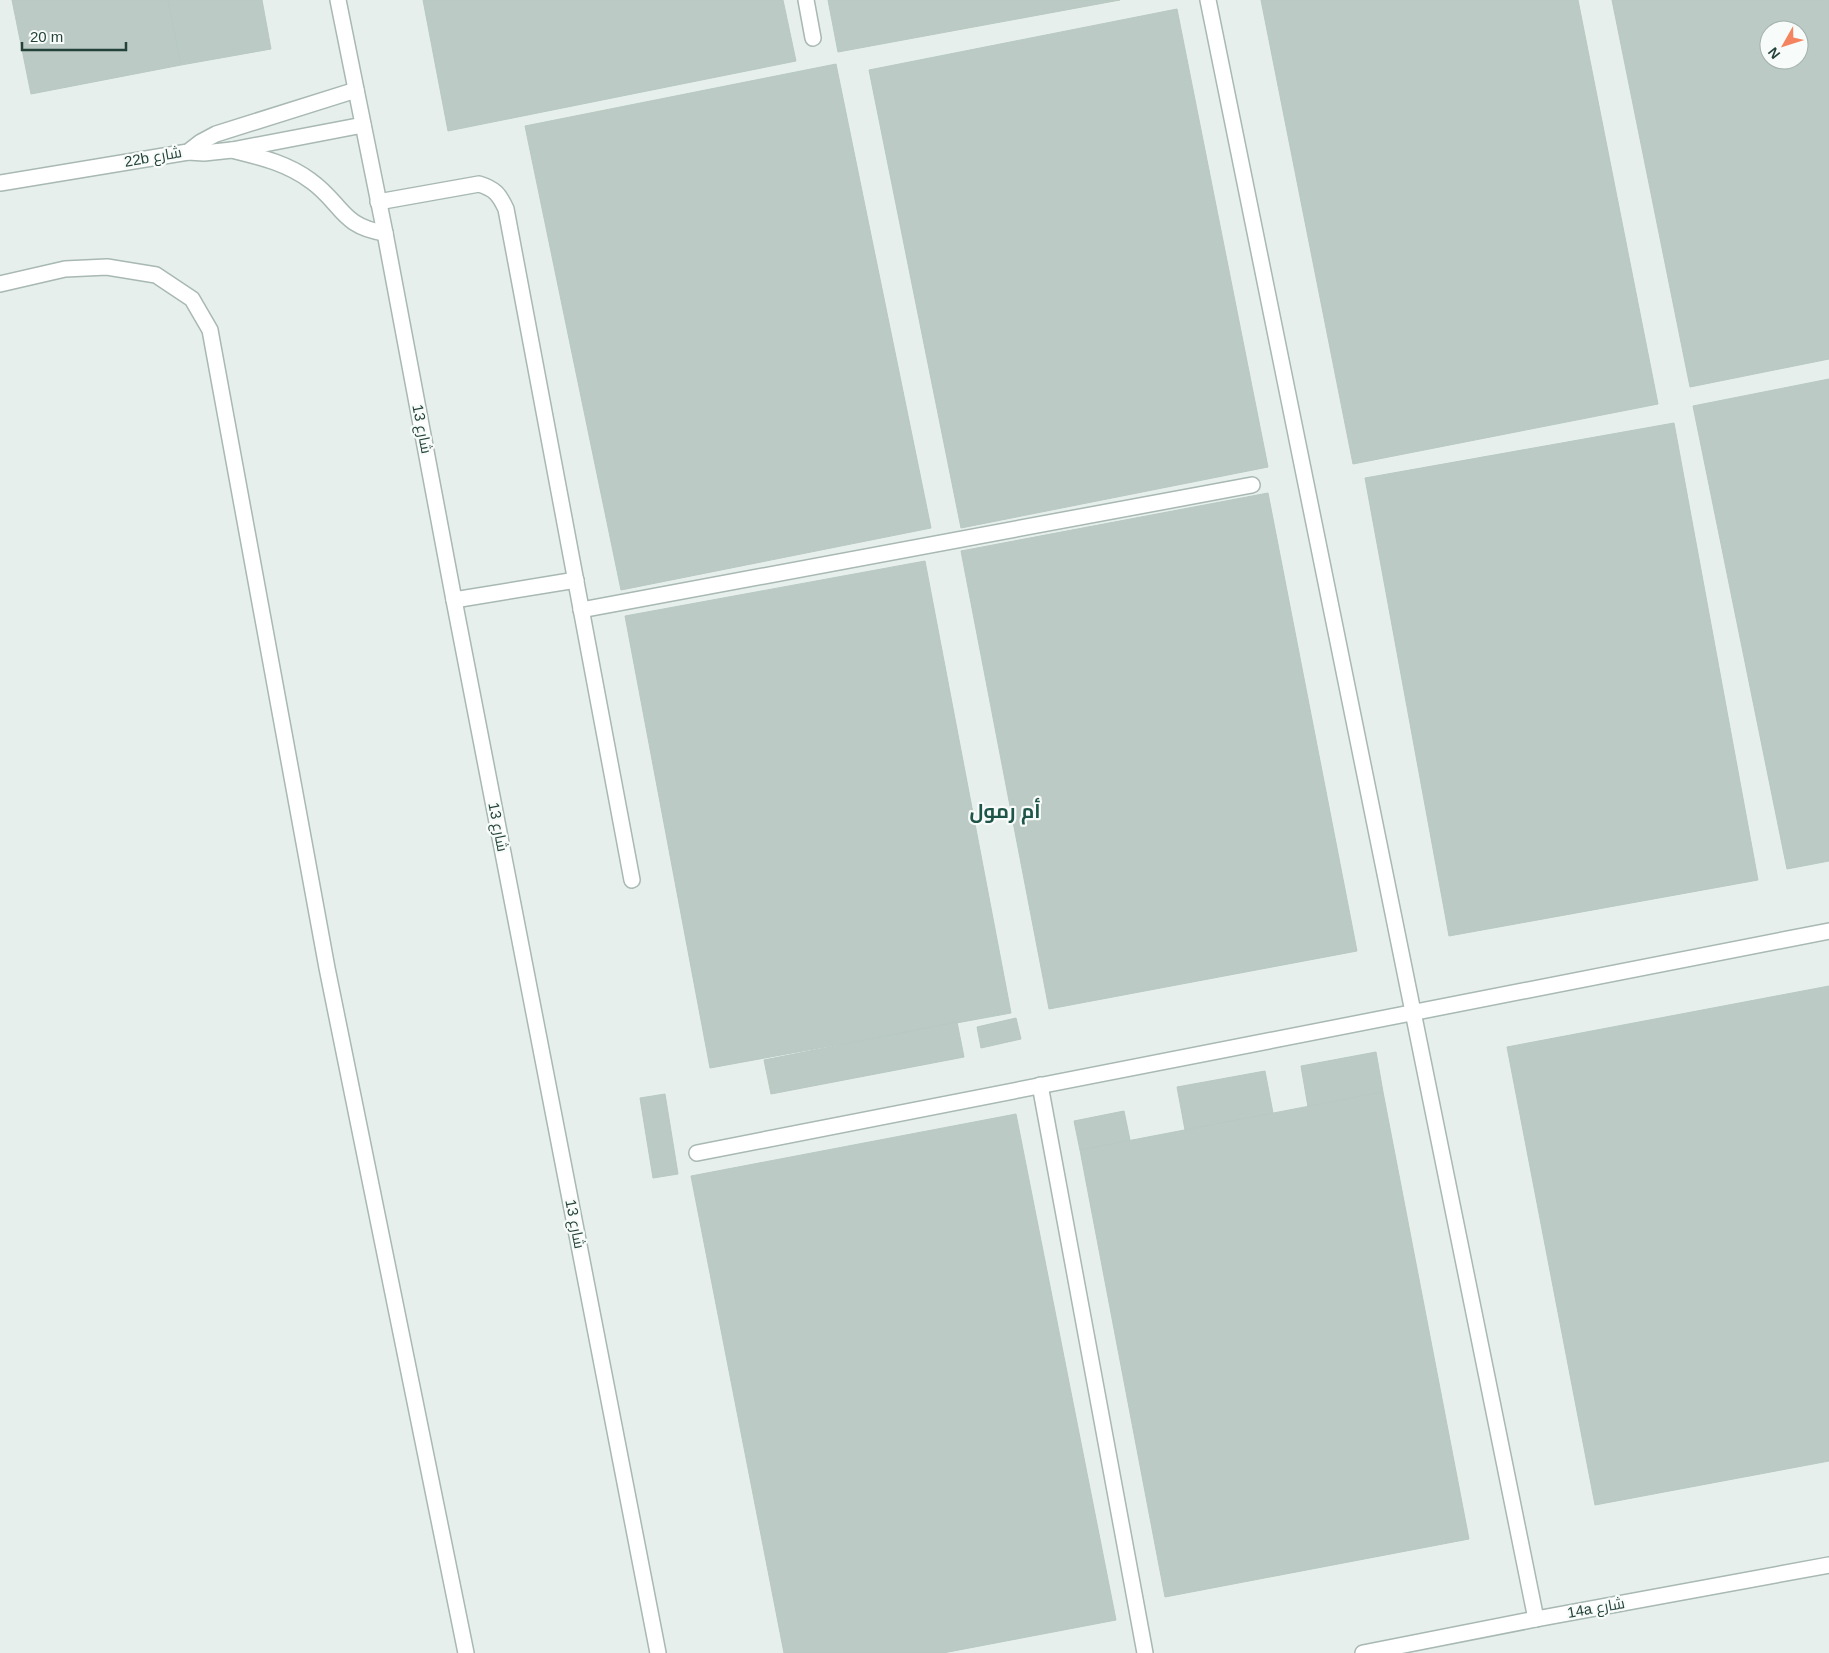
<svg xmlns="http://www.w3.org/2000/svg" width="1829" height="1653" viewBox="0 0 1829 1653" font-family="Arial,Cairo,sans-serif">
	<rect width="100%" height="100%" fill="#e6efeb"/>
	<g fill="#bbcac4" stroke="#b8c9c2" fill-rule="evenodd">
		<polygon points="12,0 168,0 181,65 31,94"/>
		<polygon points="168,0 262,0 271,49 181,65"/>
		<polygon points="423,0 783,0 796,61 448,131"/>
		<polygon points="828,0 1120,0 838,52"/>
		<polygon points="1261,0 1578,0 1658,404 1353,464"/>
		<path d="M 1612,0 L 1829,0 L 1829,359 L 1690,387 ZM 1769,30 L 1799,30 L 1799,60 L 1769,60 Z"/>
		<polygon points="1177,9 1268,467 961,528 869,70"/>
		<polygon points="836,64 931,528 621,590 525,126"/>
		<polygon points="1829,379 1829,861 1787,869 1693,406"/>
		<polygon points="1674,423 1758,880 1449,936 1365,478"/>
		<polygon points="1268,493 1357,951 1049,1009 961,551"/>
		<polygon points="925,561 1011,1013 710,1068 625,616"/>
		<polygon points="1829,986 1829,1461 1595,1505 1507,1047"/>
		<polygon points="1016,1018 1021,1039 981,1048 977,1027"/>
		<polygon points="957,1022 964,1057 771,1094 764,1060"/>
		<polygon points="1376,1052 1383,1092 1308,1107 1301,1066"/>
		<polygon points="1265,1071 1273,1113 1185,1130 1177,1087"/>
		<polygon points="1383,1092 1469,1539 1165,1597 1080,1150"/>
		<polygon points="665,1094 678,1174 653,1178 640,1098"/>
		<polygon points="1124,1111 1130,1140 1080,1150 1074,1121"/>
		<polygon points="1016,1114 1116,1620 943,1653 784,1653 691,1176"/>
	</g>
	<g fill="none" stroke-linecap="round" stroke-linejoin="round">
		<g stroke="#a8b8b2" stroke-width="18">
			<g id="minor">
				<polyline points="338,0 385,233 454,600 658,1653"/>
				<polyline points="806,0 813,38"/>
				<polyline points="1208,0 1536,1619"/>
				<path d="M 232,150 C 260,157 287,163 311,181 C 342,203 341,227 385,233"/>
				<polyline points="188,152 204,153 232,150 363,125"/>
				<polyline points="0,183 188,152 201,142 216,134 356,90"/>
				<path d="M 378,202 L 479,184 C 495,189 499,194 506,209 L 632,880"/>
				<polyline points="0,284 65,269 107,267 156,275 192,299 210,330 327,968 466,1653"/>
				<polyline points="454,600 576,580"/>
				<polyline points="581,610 1252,485"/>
				<polyline points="1040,1085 1145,1653"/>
				<polyline points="697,1153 1829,931"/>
				<polyline points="1363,1653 1536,1619 1829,1565"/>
			</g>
		</g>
		<use href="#minor" stroke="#fff" stroke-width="15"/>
	</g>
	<g text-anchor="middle" stroke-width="4.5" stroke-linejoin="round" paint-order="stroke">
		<g font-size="15" fill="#24423a" stroke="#f7fbf9">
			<text transform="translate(153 157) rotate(-10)" y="5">22b شارع</text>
			<text transform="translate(422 429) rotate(79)" y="5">شارع 13</text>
			<text transform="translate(498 827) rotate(79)" y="5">شارع 13</text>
			<text transform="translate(575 1224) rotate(79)" y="5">شارع 13</text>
			<text transform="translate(1596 1608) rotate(-10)" y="5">14a شارع</text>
		</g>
		<g font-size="20" font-weight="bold" fill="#1f5548" stroke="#f7fbf9">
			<text x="1005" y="818">أم رمول</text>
		</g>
	</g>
	<g transform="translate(1784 45) rotate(231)"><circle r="24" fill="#f7fbf9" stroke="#a3b1ad"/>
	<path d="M0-4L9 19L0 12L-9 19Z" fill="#f4845f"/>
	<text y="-8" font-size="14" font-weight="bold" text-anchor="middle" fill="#24423a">N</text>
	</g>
	<path d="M22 42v8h104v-8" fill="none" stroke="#24423a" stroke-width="2.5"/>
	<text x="30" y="42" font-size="15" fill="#24423a" stroke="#f7fbf9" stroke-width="4" paint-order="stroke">20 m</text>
</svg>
